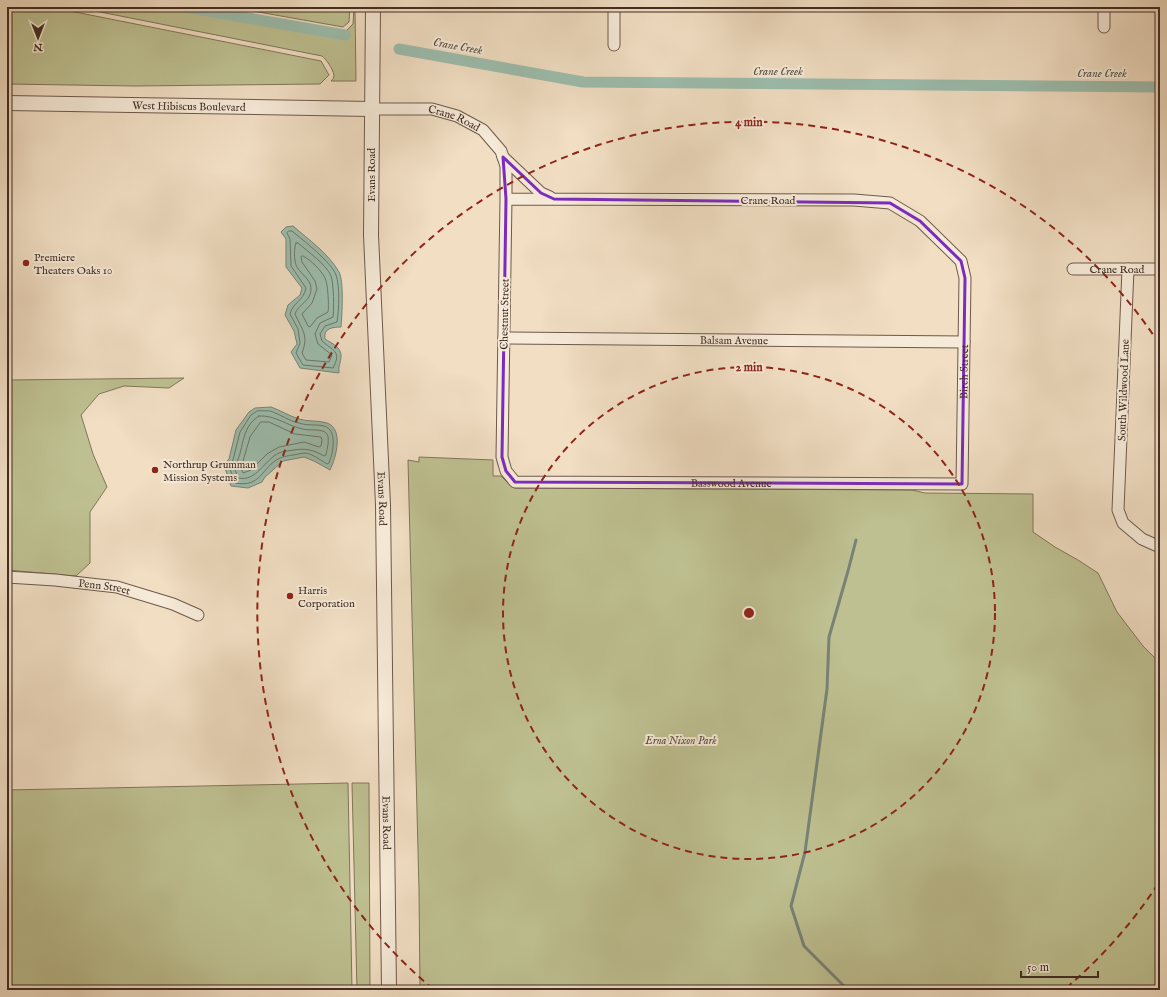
<svg xmlns="http://www.w3.org/2000/svg" width="1167" height="997" viewBox="0 0 1167 997" font-family="'IM FELL English',serif">
	<rect width="100%" height="100%" fill="#f1dec3"/>
	<filter id="stains"><feTurbulence type="fractalNoise" baseFrequency=".005" numOctaves="4"/><feColorMatrix values="0 0 0 0 .2 0 0 0 0 .09 0 0 0 0 .02 0 0 0 .5 -.17"/></filter>
	<radialGradient id="worn" r=".72"><stop offset=".6" stop-color="#630" stop-opacity="0"/><stop offset="1" stop-color="#630" stop-opacity=".3"/></radialGradient>
	<g fill="#bec091" stroke="#80765a">
		<polygon points="7,7 50,7 321,61 329,75 320,84 135,86 7,84"/>
		<path d="M 75,7 L 200,7 L 342,32 L 346,31 L 353,24 L 354,7 L 355,7 L 356,81 L 331,81 C 333,79 334,78 334,75 C 333,69 326,59 322,56 Z"/>
		<polygon points="230,7 350,7 349,22 343,27"/>
		<polygon points="184,378 169,388 124,386 99,394 81,415 93,454 107,487 90,512 90,563 76,576 7,570 7,380"/>
		<polygon points="419,457 493,460 493,476 501,476 511,486 515,488 912,490 925,493 1033,494 1033,532 1055,547 1078,560 1098,573 1117,612 1143,646 1160,663 1160,990 420,990 419,889 408,460 419,462"/>
		<polygon points="348,783 352,990 7,990 7,790"/>
		<polygon points="352,783 369,783 370,990 357,990"/>
	</g>
	<g fill="#9cbdad" stroke="#788376">
		<path d="M 293,226 C 309,240 328,253 339,272 C 344,281 342,315 341,327 C 333,327 323,328 325,339 C 331,343 342,347 341,357 C 341,362 338,366 339,373 L 300,368 L 291,352 L 297,344 L 294,331 L 285,315 L 288,305 L 300,295 L 302,288 L 286,267 L 286,239 L 281,232 L 286,227 Z"/>
		<path d="M 271,407 C 280,410 289,416 299,419 C 308,422 318,420 327,423 C 344,429 336,458 330,470 L 314,461 L 304,457 L 283,461 L 265,477 L 262,482 L 248,488 L 231,486 L 224,465 L 229,459 L 236,430 L 249,412 L 255,408 Z"/>
	</g>
	<g fill="none" stroke-linecap="round" stroke-linejoin="round">
		<g stroke="#6f7568" stroke-width="1">
			<path d="M 289,231 L 292,231 C 303,240 332,263 336,275 C 340,286 339,310 337,322 L 325,326 L 320,334 L 322,341 C 333,351 342,351 333,368 L 303,365 L 296,353 L 300,343 L 298,329 L 290,314 C 293,302 303,302 306,288 L 291,266 L 290,239 L 287,233 Z"/>
			<path d="M 296,243 L 298,243 C 307,251 327,265 331,276 C 334,285 334,308 333,317 L 320,323 L 315,334 L 318,344 L 332,355 L 329,362 L 306,360 L 302,353 C 309,335 302,330 295,314 C 298,304 312,301 311,288 C 311,279 299,273 296,265 C 294,259 294,248 296,243 Z"/>
			<path d="M 303,256 C 311,260 321,270 325,278 C 328,284 329,305 328,312 L 317,318 L 310,327 L 308,326 L 302,314 L 312,303 L 317,289 L 315,281 L 302,262 L 301,257 Z"/>
			<path d="M 270,411 C 280,414 289,421 299,423 C 307,426 316,424 324,426 C 338,430 333,453 329,463 L 327,464 C 320,460 313,454 305,453 C 301,453 296,455 292,455 C 289,456 284,456 280,458 C 261,467 262,488 235,483 L 229,466 L 233,460 L 240,432 L 251,415 L 257,411 Z"/>
			<path d="M 259,416 C 276,415 287,426 303,429 C 309,431 323,428 327,434 C 330,439 327,449 326,455 L 324,456 C 314,450 305,448 294,450 C 289,451 283,451 279,453 C 264,460 257,482 238,478 L 234,467 C 245,452 239,428 259,416 Z"/>
			<polygon points="261,422 269,422 295,434 321,437 322,440 321,446 319,447 304,442 279,447 267,454 251,470 243,473 241,468 250,437"/>
		</g>
		<polyline stroke="#788376" stroke-width="3" points="848,990 804,946 791,906 805,852 827,689 829,637 848,571 856,540"/>
		<g stroke="#9cbdad" stroke-width="11">
			<polyline points="185,7 345,35"/>
			<polyline points="399,49 583,82 1160,87"/>
		</g>
		<g stroke="#6e594c" stroke-width="13">
			<g id="minor">
				<polyline points="1104,27 1104,7"/>
				<polyline points="614,45 614,7"/>
				<path id="s1" d="M 371,109 L 432,109 L 457,116 L 483,130 L 501,151 L 506,166 L 506,199 L 502,457 L 506,471 L 515,482 L 962,484 L 965,278 L 961,261 L 920,221 L 890,203 L 854,200 L 506,199"/>
				<polyline points="503,157 541,193 550,197"/>
				<path id="s2" d="M 1073,269 L 1160,269"/>
				<polyline points="1128,269 1118,510 1123,523 1142,539 1160,547"/>
				<path id="s3" d="M 504,338 L 964,342"/>
				<path id="s4" d="M 7,577 L 55,580 L 117,587 L 173,604 L 198,615"/>
			</g>
		</g>
		<g stroke="#6e594c" stroke-width="16">
			<g id="tertiary">
				<path id="s5" d="M 373,7 L 371,235 L 383,505 L 389,990"/>
				<path id="s6" d="M 7,103 L 371,109"/>
			</g>
		</g>
		<use href="#minor" stroke="#f6ead8" stroke-width="11"/>
		<use href="#tertiary" stroke="#f6ead8" stroke-width="14"/>
	</g>
	<path fill="none" stroke="#7b2cbf" stroke-width="3" stroke-linejoin="round" d="M 503,157 L 541,193 L 554,199 L 890,203 L 920,221 L 961,261 L 965,278 L 962,484 L 515,482 L 506,471 L 502,457 L 506,199 Z"/>
	<g fill="none" stroke="#8f2418" stroke-width="2" stroke-dasharray="7 5">
		<circle cx="749" cy="613" r="246"/>
		<path d="M1158 884A491 491 0 0 1 1065 989M433 989A491 491 0 1 1 1158 342"/>
	</g>
	<g fill="#8f2418" stroke="#f6ead8" stroke-width="1.5">
		<circle cx="26" cy="263" r="4"/>
		<circle cx="155" cy="470" r="4"/>
		<circle cx="290" cy="596" r="4"/>
	</g>
	<g text-anchor="middle" stroke-width="4" stroke-linejoin="round" paint-order="stroke">
		<g font-size="11" fill="#422d24" stroke="#f6ead8">
			<text dy="4" stroke="none"><textPath href="#s6" startOffset="182">West Hibiscus Boulevard</textPath></text>
			<text dy="4" stroke="none"><textPath href="#s1" startOffset="85">Crane Road</textPath></text>
			<text transform="translate(371 175) rotate(-90)" y="4">Evans Road</text>
			<text x="768" y="204">Crane Road</text>
			<text dy="4" stroke="none"><textPath href="#s2" startOffset="44">Crane Road</textPath></text>
			<text transform="translate(504 314) rotate(-89)" y="4">Chestnut Street</text>
			<text dy="4" stroke="none"><textPath href="#s3" startOffset="230">Balsam Avenue</textPath></text>
			<text dy="4" stroke="none"><textPath href="#s1" startOffset="1039">Birch Street</textPath></text>
			<text transform="translate(1123 390) rotate(-88)" y="4">South Wildwood Lane</text>
			<text dy="4" stroke="none"><textPath href="#s1" startOffset="696">Basswood Avenue</textPath></text>
			<text dy="4" stroke="none"><textPath href="#s5" startOffset="492">Evans Road</textPath></text>
			<text dy="4" stroke="none"><textPath href="#s4" startOffset="98">Penn Street</textPath></text>
			<text dy="4" stroke="none"><textPath href="#s5" startOffset="816">Evans Road</textPath></text>
		</g>
		<g font-size="11" fill="#422d24" stroke="#f6ead8" text-anchor="start">
			<text x="34" y="261">Premiere<tspan x="34" dy="13">Theaters Oaks 10</tspan></text>
			<text x="163" y="468">Northrup Grumman<tspan x="163" dy="13">Mission Systems</tspan></text>
			<text x="298" y="594">Harris<tspan x="298" dy="13">Corporation</tspan></text>
		</g>
		<g font-size="11" font-style="italic" fill="#5b4a3a" stroke="#f6ead8">
			<text x="681" y="744">Erna Nixon Park</text>
		</g>
		<g font-size="12" font-style="italic" fill="#585146" stroke="#f6ead8">
			<text transform="translate(458 46) rotate(10)" y="4">Crane Creek</text>
			<text x="778" y="75">Crane Creek</text>
			<text x="1102" y="77">Crane Creek</text>
		</g>
	</g>
	<circle cx="749" cy="613" r="6" fill="#8f2418" stroke="#f6ead8" stroke-width="2"/>
	<g font-size="12" text-anchor="middle" font-weight="bold" fill="#8f2418" stroke="#f6ead8" stroke-width="4" stroke-linejoin="round" paint-order="stroke">
		<text x="749" y="126">4 min</text>
		<text x="749" y="371">2 min</text>
	</g>
	<rect width="1167" height="997" fill="none" stroke="#f1dec3" stroke-width="24"/>
	<rect x="8" y="8" width="1151" height="981" fill="none" stroke="#422d24" stroke-width="2"/>
	<rect x="12" y="12" width="1143" height="973" fill="none" stroke="#422d24"/>
	<g transform="translate(38 38) rotate(180)" stroke="#f6ead8" stroke-width="3" paint-order="stroke">
	<path d="M0-3L7 15L0 10L-7 15Z" fill="#422d24"/>
	<text y="-6" font-size="11" font-weight="bold" text-anchor="middle" fill="#422d24">N</text>
	</g>
	<path d="M1021 971v6h77v-6" fill="none" stroke="#422d24" stroke-width="2"/>
	<text x="1027" y="971" font-size="12" fill="#422d24" stroke="#f6ead8" stroke-width="3" paint-order="stroke">50 m</text>
	<rect width="100%" height="100%" filter="url(#stains)"/>
	<rect width="100%" height="100%" fill="url(#worn)"/>
</svg>
